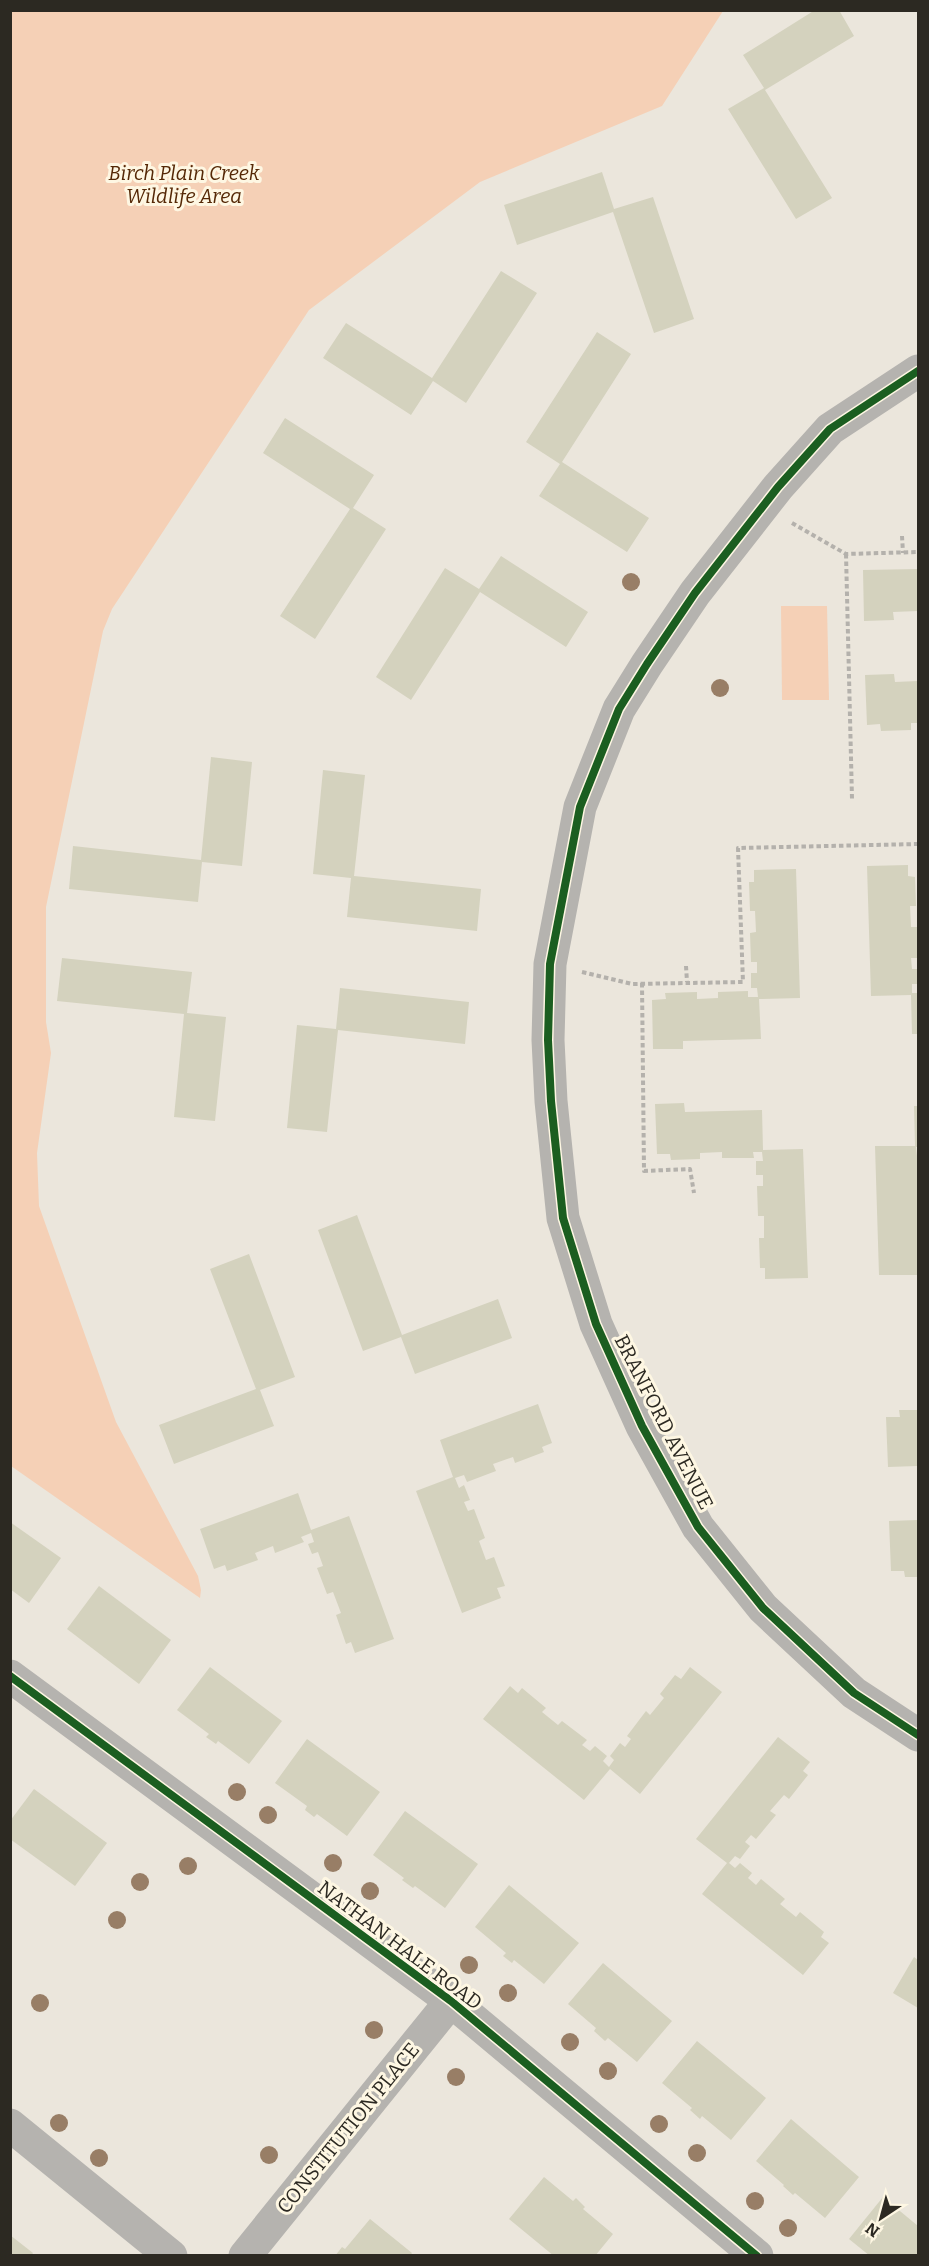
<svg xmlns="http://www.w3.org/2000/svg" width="929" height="2266" viewBox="0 0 929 2266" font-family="Bitter,serif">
	<rect width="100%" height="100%" fill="#ebe6dc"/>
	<g fill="#f5d0b6">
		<polygon points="11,10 723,11 662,106 480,182 309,310 112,609 103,631 46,907 46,1022 51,1053 37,1153 39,1206 116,1422 198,1576 201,1590 200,1598 11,1466"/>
		<polygon points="781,606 827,606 829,700 782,700"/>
	</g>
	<g fill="#d4d2be">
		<polygon points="815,10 839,10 854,36 765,90 832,198 796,219 728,109 764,88 743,55"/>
		<polygon points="602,172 614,209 653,197 694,319 654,333 613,212 517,245 504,205"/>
		<polygon points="501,271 537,293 466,403 433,381 411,415 323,358 346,323 432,378"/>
		<polygon points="597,332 631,354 562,462 649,518 627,552 539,496 560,464 526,442"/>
		<polygon points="285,418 374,475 353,508 386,529 315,639 280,616 350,509 263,453"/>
		<polygon points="501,556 588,612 566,647 480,592 411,700 376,677 445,568 479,589"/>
		<polygon points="918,569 918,611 893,612 894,620 864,621 863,570"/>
		<polygon points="894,674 895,682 918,681 918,723 911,723 911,730 881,731 880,724 867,725 865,675"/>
		<polygon points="211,757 252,762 242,866 202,862 198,902 69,889 73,846 201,860"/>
		<polygon points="323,770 365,775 354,876 481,889 477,931 347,917 351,878 313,874"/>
		<polygon points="908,865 908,876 915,877 916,906 910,906 911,927 917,927 918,958 911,958 912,969 918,969 918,984 912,984 912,993 918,993 918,1034 912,1034 911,995 871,996 867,866"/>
		<polygon points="796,869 800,998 759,999 761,1039 683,1041 683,1049 653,1049 652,1000 666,999 665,993 697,992 697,999 718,998 718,992 748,991 748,997 758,997 757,988 751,988 751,973 757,973 757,962 751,962 750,933 756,932 755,911 750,911 749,882 754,882 754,870"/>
		<polygon points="62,958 192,972 187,1013 226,1017 215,1121 174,1117 184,1014 57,1001"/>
		<polygon points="340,988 469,1002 465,1044 338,1030 327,1132 287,1128 297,1025 336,1029"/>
		<polygon points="684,1103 685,1112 762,1110 763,1150 803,1149 808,1278 765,1279 765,1268 760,1268 759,1238 764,1238 764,1216 758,1216 757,1186 763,1186 763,1175 756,1175 756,1161 763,1161 762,1152 753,1152 754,1158 722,1158 722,1152 700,1153 700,1159 671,1160 670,1154 657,1154 655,1104"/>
		<polygon points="914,1106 918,1106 918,1147 916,1147 917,1156 918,1156 918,1171 917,1171 918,1181 918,1275 879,1275 875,1146 915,1146"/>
		<polygon points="357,1215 402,1335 498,1299 512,1338 415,1374 401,1337 363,1351 318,1230"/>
		<polygon points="249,1254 295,1377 260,1390 274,1426 174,1464 159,1425 256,1389 210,1269"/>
		<polygon points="538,1404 552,1443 542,1447 544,1452 515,1463 513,1457 493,1464 496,1471 467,1482 464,1475 455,1478 459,1488 464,1485 470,1500 464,1502 468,1511 474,1509 485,1538 479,1541 486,1560 494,1557 505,1586 497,1588 501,1598 462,1613 416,1491 453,1477 440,1440"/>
		<polygon points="899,1410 918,1410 917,1466 888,1467 886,1417 900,1417"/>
		<polygon points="298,1493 311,1530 349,1516 394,1639 355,1653 351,1642 346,1644 336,1615 341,1613 333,1592 327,1594 317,1568 323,1566 318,1552 312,1554 308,1544 314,1542 311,1533 301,1537 304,1542 275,1553 273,1546 255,1553 258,1560 227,1571 225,1565 214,1569 200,1529"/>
		<polygon points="918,1520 918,1577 905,1577 904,1571 891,1571 889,1521"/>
		<polygon points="10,1522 61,1558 29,1603 10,1589"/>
		<polygon points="99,1586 171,1640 139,1684 67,1629"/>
		<polygon points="210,1667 282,1721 249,1764 218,1741 216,1744 206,1737 209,1734 177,1710"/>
		<polygon points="690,1667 722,1692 640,1794 610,1769 584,1800 483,1719 510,1686 518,1693 522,1688 546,1708 542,1712 558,1725 562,1721 587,1740 582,1745 590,1751 595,1746 607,1756 603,1761 609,1767 614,1760 610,1756 620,1743 625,1747 631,1739 627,1736 646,1711 650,1715 664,1698 660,1694 675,1675 681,1679"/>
		<polygon points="778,1737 810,1762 803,1771 808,1775 789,1799 784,1795 770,1811 776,1815 756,1839 751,1835 745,1842 750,1846 740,1859 735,1856 729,1863 735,1868 740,1863 752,1873 748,1878 756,1885 761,1879 785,1899 780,1904 796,1917 800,1912 824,1932 821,1937 829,1943 803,1975 702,1894 727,1863 696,1839"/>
		<polygon points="307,1739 380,1792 347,1836 317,1814 314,1817 305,1810 307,1806 275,1783"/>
		<polygon points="34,1789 107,1843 75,1886 10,1839 10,1821"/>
		<polygon points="405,1811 478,1864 445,1908 415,1886 413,1888 402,1880 404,1878 373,1855"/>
		<polygon points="509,1885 579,1943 544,1984 514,1960 512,1963 503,1956 506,1953 475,1927"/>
		<polygon points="914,1957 918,1960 918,2008 893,1993"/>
		<polygon points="603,1963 672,2021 637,2062 608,2038 605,2041 594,2031 596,2028 568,2004"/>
		<polygon points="697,2041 766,2098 731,2140 702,2116 700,2119 690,2110 692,2108 662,2083"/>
		<polygon points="791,2119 859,2177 825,2218 795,2193 793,2195 783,2186 784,2185 756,2161"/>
		<polygon points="544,2177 573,2201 576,2198 585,2207 583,2209 613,2234 595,2256 554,2256 509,2219"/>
		<polygon points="883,2197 918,2226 918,2256 870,2256 849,2239"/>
		<polygon points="370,2219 412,2253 410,2256 335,2256 342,2247 345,2249"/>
		<polygon points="10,2235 33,2253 31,2256 10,2256"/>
	</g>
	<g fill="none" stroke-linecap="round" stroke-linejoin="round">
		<g stroke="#b4b1ac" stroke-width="4" stroke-dasharray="4.5 3" stroke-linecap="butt">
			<polyline points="792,523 846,554 918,552"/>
			<polyline points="902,536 903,553"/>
			<polyline points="846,554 852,799"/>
			<polyline points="686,966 687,982"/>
			<polyline points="582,972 632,984 743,982 738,848 918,844"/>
			<polyline points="642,983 644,1171 690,1169 694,1193"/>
		</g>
		<g stroke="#b5b3af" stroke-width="33">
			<polyline points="918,371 830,429 778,487 695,593 647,664 619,709 580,807 550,964 548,1040 551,1101 563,1218 596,1324 642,1426 698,1527 763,1608 854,1693 918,1735"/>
			<polyline points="10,1676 451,2001 757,2256"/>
			<polyline points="10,2125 171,2256"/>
			<polyline points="245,2256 451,2001"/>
		</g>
		<g stroke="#fef7e3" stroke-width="11">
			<g id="cycleway">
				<polyline points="918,371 830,429 778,487 695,593 647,664 619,709 580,807 550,964 548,1040 551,1101 563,1218 596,1324 642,1426 698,1527 763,1608 854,1693 918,1735"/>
				<polyline points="10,1676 451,2001 757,2256"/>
			</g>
		</g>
		<use href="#cycleway" stroke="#1b5e20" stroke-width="8"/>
	</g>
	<g fill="#987e66">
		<circle cx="631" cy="582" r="9"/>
		<circle cx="720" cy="688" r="9"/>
		<circle cx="237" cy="1792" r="9"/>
		<circle cx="268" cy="1815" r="9"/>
		<circle cx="333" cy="1863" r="9"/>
		<circle cx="188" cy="1866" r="9"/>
		<circle cx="140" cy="1882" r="9"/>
		<circle cx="370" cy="1891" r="9"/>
		<circle cx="117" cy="1920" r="9"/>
		<circle cx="469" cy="1965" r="9"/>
		<circle cx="508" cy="1993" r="9"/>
		<circle cx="40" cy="2003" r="9"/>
		<circle cx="374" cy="2030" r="9"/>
		<circle cx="570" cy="2042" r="9"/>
		<circle cx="608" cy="2071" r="9"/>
		<circle cx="456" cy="2077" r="9"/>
		<circle cx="59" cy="2123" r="9"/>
		<circle cx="659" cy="2124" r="9"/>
		<circle cx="697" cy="2153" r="9"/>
		<circle cx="269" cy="2155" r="9"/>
		<circle cx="99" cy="2158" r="9"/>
		<circle cx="755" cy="2201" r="9"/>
		<circle cx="788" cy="2228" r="9"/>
	</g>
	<g text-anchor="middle" stroke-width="6" stroke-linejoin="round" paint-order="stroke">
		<g font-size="20" font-style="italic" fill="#552806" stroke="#fef7e3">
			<text x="184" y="180">Birch Plain Creek<tspan x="184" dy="23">Wildlife Area</tspan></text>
		</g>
		<g font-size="20" fill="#2c2922" stroke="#fef7e3">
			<text transform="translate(664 1422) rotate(63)" y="7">BRANFORD AVENUE</text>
			<text transform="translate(400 1945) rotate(37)" y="7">NATHAN HALE ROAD</text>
			<text transform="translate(348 2128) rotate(-51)" y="7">CONSTITUTION PLACE</text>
		</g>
	</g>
	<rect width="929" height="2266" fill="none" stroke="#2c2922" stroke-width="24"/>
	<g transform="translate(881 2218) rotate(216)" stroke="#fef7e3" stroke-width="4.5" paint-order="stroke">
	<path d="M0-4.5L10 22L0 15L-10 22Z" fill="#2c2922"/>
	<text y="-9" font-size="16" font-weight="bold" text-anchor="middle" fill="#2c2922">N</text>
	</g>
</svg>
